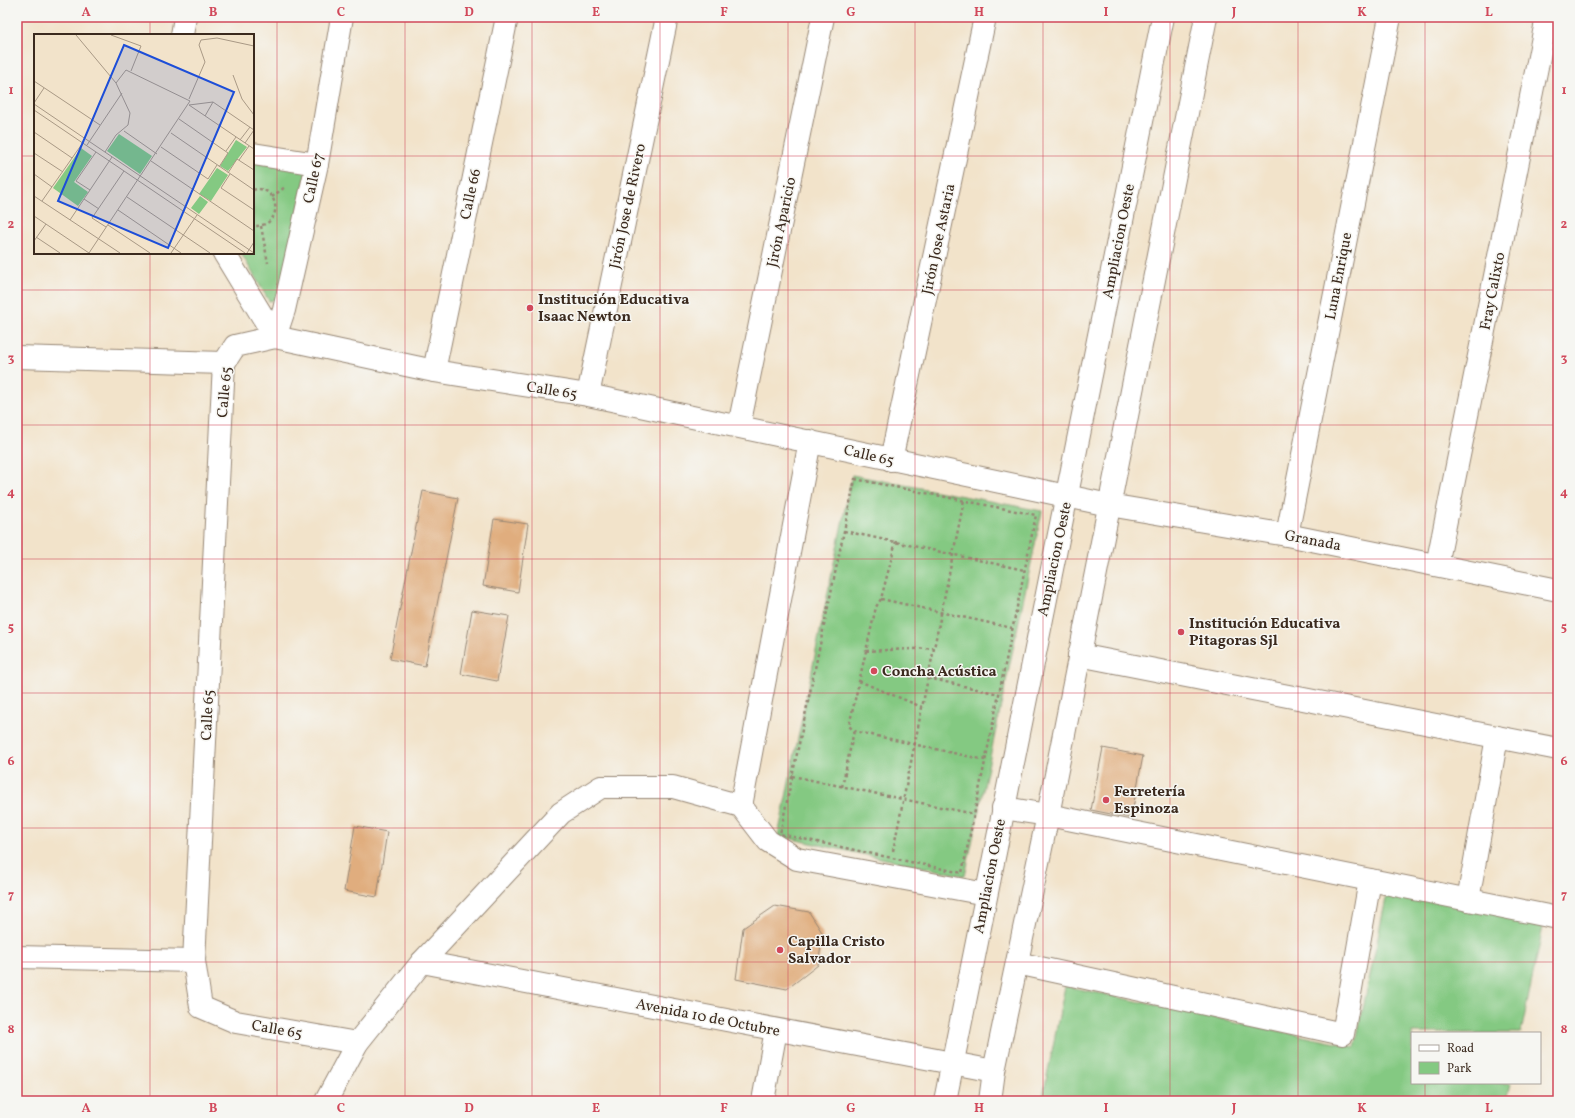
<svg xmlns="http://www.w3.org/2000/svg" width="1575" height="1118" viewBox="0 0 1575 1118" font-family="Vollkorn,serif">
	<rect width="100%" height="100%" fill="#f6f6f2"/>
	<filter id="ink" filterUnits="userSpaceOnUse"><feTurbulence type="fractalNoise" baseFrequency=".025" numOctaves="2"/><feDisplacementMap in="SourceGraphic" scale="8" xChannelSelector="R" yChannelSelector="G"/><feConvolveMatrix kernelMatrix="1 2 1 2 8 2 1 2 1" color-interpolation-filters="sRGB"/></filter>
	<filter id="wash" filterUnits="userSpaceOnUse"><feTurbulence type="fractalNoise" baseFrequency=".012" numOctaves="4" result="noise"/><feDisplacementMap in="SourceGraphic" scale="16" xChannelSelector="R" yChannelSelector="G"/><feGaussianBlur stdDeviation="0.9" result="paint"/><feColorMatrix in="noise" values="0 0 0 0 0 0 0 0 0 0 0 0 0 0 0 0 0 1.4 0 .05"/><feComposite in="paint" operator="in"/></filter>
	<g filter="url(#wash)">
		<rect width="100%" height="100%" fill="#f2e3ca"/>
		<g fill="#84c982" stroke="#607a50">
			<polygon points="253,161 307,170 279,299 269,301 241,253 253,253"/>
			<polygon points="852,475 1042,511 965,876 778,836"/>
			<polygon points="1388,889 1544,922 1521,1033 1412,1033 1412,1083 1511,1083 1507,1101 1042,1101 1065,986 1355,1047"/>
		</g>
		<g id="blocks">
			<g fill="#e0ad7e">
				<polygon points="423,491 458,498 425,666 390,659"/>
				<polygon points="494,519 528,524 518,592 483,586"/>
				<polygon points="472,610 509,616 497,681 461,674"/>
				<polygon points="1103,748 1143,756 1131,818 1091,810"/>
				<polygon points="355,826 387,832 377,897 344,891"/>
				<polygon points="775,906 809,912 823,934 818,965 787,989 736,979 743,928"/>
			</g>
		</g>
	</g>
	<g filter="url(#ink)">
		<use href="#blocks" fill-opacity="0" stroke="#968674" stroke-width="1"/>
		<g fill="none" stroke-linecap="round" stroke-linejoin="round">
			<g stroke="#968674" stroke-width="24">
				<g id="minor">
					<polyline points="182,35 185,17"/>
					<polyline points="253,154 317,164"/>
					<polyline points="224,253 275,337"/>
					<polyline points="275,337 284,310 317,164 342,17"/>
					<polyline points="17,357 224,363"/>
					<polyline points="434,371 507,17"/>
					<polyline points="588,395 667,17"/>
					<polyline points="739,426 823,17"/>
					<polyline points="891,460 985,17"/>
					<polyline points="1287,535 1390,17"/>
					<polyline points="1437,565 1547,17"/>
					<polyline points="1079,655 1558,749"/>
					<polyline points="741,806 810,441"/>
					<polyline points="1003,808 1048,815 1558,918"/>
					<polyline points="1468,900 1497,737"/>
					<polyline points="17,957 194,961"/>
					<polyline points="422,962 994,1071"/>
					<polyline points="1017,963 1343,1034 1370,880"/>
					<polyline points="357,1043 236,1022 201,1007 194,961 224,363 235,346 275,337 434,371 588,395 1109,505 1287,535 1558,590"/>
					<polyline points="326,1101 357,1043 422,962 561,813 601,787 673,787 741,806 768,841 797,859 986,894"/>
					<polyline points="763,1101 776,1030"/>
				</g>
			</g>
			<g stroke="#968674" stroke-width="24">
				<g id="secondary">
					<polyline points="945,1101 1163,17"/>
					<polyline points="990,1101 994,1071 1048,815 1206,17"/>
				</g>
			</g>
			<g stroke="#968674" stroke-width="2.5" stroke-dasharray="3 3" stroke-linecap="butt">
				<path d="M 253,190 C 277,182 288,227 253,226"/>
				<polyline points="272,197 285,187"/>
				<polyline points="261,226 268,263"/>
				<polygon points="855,479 1036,515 962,873 780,834"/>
				<polyline points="844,531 1024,570"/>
				<polyline points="896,541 881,599 876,607 849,726 854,731 985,760"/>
				<polyline points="881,599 1012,628"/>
				<polyline points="866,651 934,648"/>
				<polyline points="928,678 999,694"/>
				<polyline points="859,681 922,707"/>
				<polyline points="792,776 974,814"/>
				<polyline points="842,787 854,731"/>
				<polyline points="893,851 964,500"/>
			</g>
			<use href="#minor" stroke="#fff" stroke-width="22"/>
			<use href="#secondary" stroke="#fff" stroke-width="22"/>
		</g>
	</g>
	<path fill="none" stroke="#d1495b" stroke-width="1" stroke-opacity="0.55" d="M 150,17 L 150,35M 277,17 L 277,1101M 405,17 L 405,1101M 532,17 L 532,1101M 660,17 L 660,1101M 788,17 L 788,1101M 915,17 L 915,1101M 1043,17 L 1043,1101M 1170,17 L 1170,1101M 1298,17 L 1298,1101M 1425,17 L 1425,1033M 17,156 L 35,156M 253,156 L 1558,156M 150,253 L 150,1101M 17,290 L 1558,290M 17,425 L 1558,425M 17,559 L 1558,559M 17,693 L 1558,693M 17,828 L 1558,828M 17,962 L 1558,962M 1425,1083 L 1425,1101"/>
	<g fill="#d1495b" stroke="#f6f6f2" stroke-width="1.5">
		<circle cx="530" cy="308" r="4"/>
		<circle cx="1181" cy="632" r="4"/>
		<circle cx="874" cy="671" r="4"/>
		<circle cx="1106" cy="800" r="4"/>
		<circle cx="780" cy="950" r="4"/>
	</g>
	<g text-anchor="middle" stroke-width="3" stroke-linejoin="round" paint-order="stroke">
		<g font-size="15" fill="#3b2a1e" stroke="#f6f6f2">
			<text transform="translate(313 178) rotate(-78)" y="5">Calle 67</text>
			<text transform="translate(470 194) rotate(-78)" y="5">Calle 66</text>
			<text transform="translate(627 206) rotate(-78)" y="5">Jirón Jose de Rivero</text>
			<text transform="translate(781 222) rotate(-78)" y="5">Jirón Aparicio</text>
			<text transform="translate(938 239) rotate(-78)" y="5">Jirón Jose Astaria</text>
			<text transform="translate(1118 241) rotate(-79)" y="5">Ampliacion Oeste</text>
			<text transform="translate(1338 276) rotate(-79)" y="5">Luna Enrique</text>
			<text transform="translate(1492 291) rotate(-79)" y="5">Fray Calixto</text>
			<text transform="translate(552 390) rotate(9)" y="5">Calle 65</text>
			<text transform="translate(224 392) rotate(-85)" y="5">Calle 65</text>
			<text transform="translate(869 455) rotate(13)" y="5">Calle 65</text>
			<text transform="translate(1313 540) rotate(11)" y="5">Granada</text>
			<text transform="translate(1054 559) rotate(-78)" y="5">Ampliacion Oeste</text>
			<text transform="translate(207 715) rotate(-87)" y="5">Calle 65</text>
			<text transform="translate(989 876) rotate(-79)" y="5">Ampliacion Oeste</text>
			<text transform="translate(708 1017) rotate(11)" y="5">Avenida 10 de Octubre</text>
			<text transform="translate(277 1029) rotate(10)" y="5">Calle 65</text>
		</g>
		<g font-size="15" font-weight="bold" fill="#3b2a1e" stroke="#f6f6f2" text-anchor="start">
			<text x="538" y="304">Institución Educativa<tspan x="538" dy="17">Isaac Newton</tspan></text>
			<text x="1189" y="628">Institución Educativa<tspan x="1189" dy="17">Pitagoras Sjl</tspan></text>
			<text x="882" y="676">Concha Acústica</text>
			<text x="1114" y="796">Ferretería<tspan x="1114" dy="17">Espinoza</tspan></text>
			<text x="788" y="946">Capilla Cristo<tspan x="788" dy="17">Salvador</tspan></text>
		</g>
	</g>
	<g transform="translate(34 34)">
		<rect width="220" height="220" fill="#f2e3ca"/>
		<path d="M 85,100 L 118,122 L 106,140 L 73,117 ZM 202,106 L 213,113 L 194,137 L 186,132 ZM 47,114 L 58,122 L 40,148 L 54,158 L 44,172 L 19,154 ZM 183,134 L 194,141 L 177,167 L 165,160 ZM 166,162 L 174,168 L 165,180 L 157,174 Z" fill="#84c982"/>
		<path fill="none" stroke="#a99985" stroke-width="1" d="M 42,1 L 82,49 L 96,79 L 94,91 L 82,101 L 71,118M 77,1 L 107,12 L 97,37M 199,41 L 208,65 L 220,81M 0,47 L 66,91M 155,65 L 171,28 L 165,11 L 167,6 L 183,4 L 220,12M 0,69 L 10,54M 0,70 L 220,219M 155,71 L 220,115M 155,71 L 179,68 L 220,96M 0,76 L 211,219M 171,82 L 179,68M 145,85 L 194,119 L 185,133M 90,97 L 123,120M 0,98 L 38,124M 137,99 L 220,156M 206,106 L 216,93M 211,109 L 220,96M 53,111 L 88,59M 127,113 L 174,145 L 183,131M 192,117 L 202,103M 0,119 L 29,138M 205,126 L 215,112M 117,127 L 220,197M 194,139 L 203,125 L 220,136M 0,140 L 18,153M 196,140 L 187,154 L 220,176M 56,156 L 42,147 L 62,118M 0,162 L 86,219M 93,163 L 176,219M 50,165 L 65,175M 8,167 L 50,107M 84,176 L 147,219M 0,182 L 55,219M 36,186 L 78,123M 74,191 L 116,219M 72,193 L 58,184 L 90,137M 2,203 L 26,219M 0,207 L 12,190M 55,219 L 156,67 L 92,36 L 82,49M 137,219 L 163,181M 213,219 L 220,208"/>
		<path fill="#1d4ed8" fill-opacity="0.15" stroke="#1d4ed8" stroke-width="2" d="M 90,11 L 200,58 L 134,214 L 24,167 Z"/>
		<rect width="220" height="220" fill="none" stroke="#3b2a1e" stroke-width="2"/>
	</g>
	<rect width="1575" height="1118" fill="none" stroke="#f6f6f2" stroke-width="44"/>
	<rect x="1411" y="1032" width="130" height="52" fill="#f6f6f2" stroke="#aba49d"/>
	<rect x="1419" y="1045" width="20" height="6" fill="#ffffff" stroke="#aba49d"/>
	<text x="1447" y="1052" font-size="12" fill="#3b2a1e">Road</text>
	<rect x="1419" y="1062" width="20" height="12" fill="#84c982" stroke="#aba49d"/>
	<text x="1447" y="1072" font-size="12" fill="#3b2a1e">Park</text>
	<rect x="22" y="22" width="1531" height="1074" fill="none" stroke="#d1495b" stroke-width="1.5"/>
	<g font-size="13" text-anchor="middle" font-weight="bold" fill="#d1495b">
		<text x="86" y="16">A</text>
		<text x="213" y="16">B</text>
		<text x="341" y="16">C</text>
		<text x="469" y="16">D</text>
		<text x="596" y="16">E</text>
		<text x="724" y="16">F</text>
		<text x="851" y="16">G</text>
		<text x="979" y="16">H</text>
		<text x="1106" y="16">I</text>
		<text x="1234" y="16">J</text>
		<text x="1362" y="16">K</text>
		<text x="1489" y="16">L</text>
		<text x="11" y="94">1</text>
		<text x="1564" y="94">1</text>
		<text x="11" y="228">2</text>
		<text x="1564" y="228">2</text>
		<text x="11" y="362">3</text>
		<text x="1564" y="362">3</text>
		<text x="11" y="496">4</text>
		<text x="1564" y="496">4</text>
		<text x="11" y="631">5</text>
		<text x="1564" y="631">5</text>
		<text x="11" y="765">6</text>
		<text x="1564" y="765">6</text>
		<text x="11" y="899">7</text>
		<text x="1564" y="899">7</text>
		<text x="11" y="1033">8</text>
		<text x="1564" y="1033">8</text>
		<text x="86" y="1112">A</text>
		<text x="213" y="1112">B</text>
		<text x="341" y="1112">C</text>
		<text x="469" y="1112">D</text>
		<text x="596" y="1112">E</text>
		<text x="724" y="1112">F</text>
		<text x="851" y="1112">G</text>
		<text x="979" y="1112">H</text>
		<text x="1106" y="1112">I</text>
		<text x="1234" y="1112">J</text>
		<text x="1362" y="1112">K</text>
		<text x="1489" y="1112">L</text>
	</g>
</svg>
